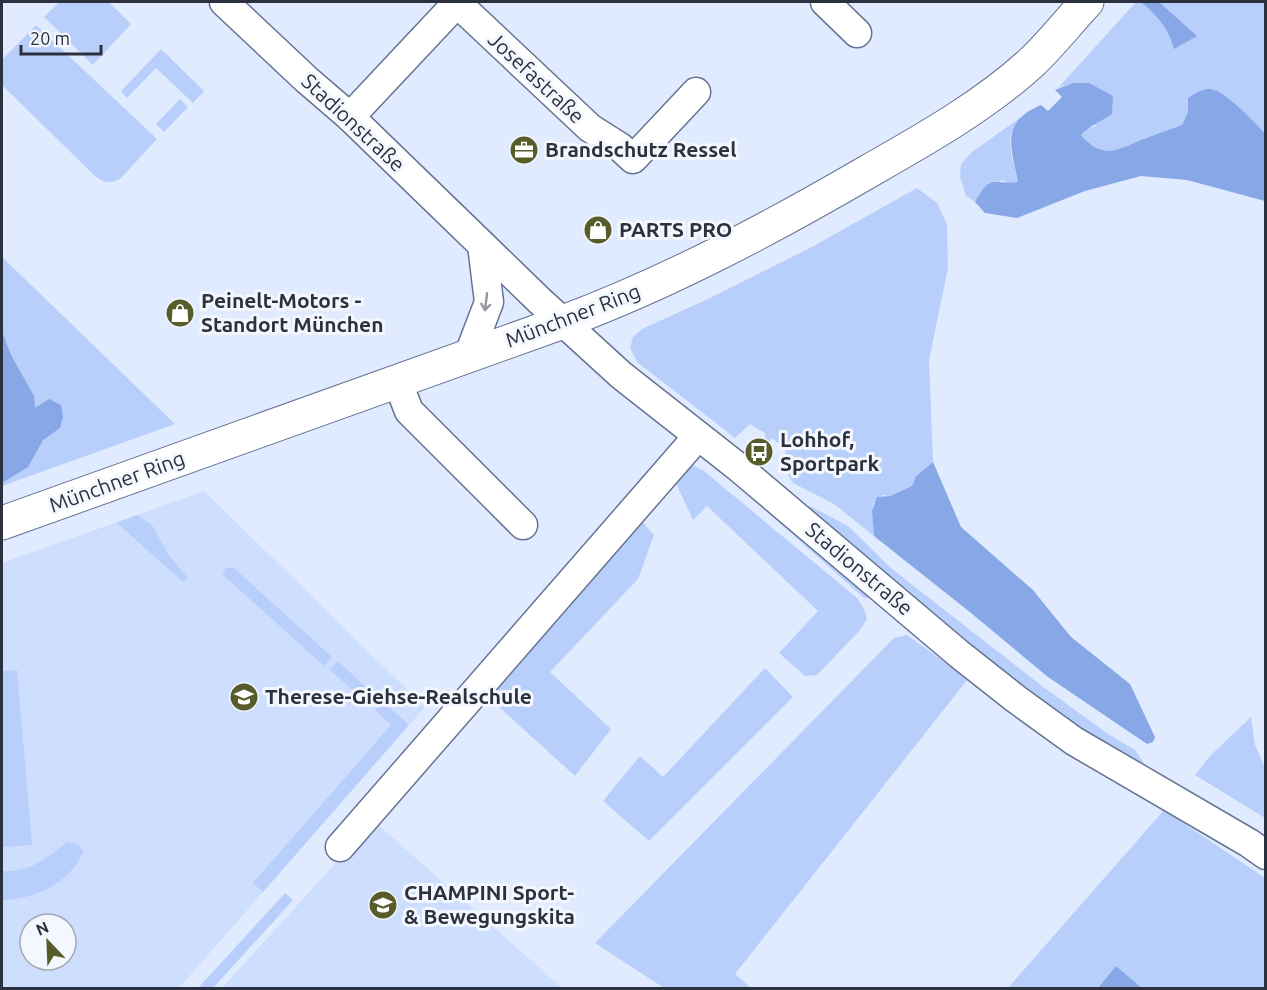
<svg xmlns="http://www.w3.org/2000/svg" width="1267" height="990" viewBox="0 0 1267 990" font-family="Ubuntu,sans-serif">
	<rect width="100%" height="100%" fill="#e0ebff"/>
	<g fill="#cedeff" fill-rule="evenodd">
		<path d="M 204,491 L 425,707 L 179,988 L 2,988 L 2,563 ZM 30,924 L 66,924 L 66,960 L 30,960 Z"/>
		<polygon points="374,821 562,988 222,988"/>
	</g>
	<g fill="#b8cffb">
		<polygon points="59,2 109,2 131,24 93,65 44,17"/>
		<path d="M 1136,2 L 1265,2 L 1265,133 L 1224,96 L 1188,112 L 1182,125 C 1168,130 1154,135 1141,140 C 1116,151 1103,159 1081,135 L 1087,129 L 1096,126 L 1073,83 L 1058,88 Z"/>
		<path d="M 36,25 L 157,139 L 121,178 C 111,184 105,184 95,176 L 2,85 L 2,60 Z"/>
		<polygon points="161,49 204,91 193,103 156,68 127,98 121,91"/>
		<polygon points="180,99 188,107 164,132 156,124"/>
		<path d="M 1021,117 C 1002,138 1013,157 1018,182 L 1009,183 L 1002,180 L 982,190 L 975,202 L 966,196 L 960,177 L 961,164 L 972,152 Z"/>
		<polygon points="917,188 937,203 947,224 948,268 929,360 933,462 916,476 912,486 889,496 883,495 873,504 874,536 834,504 793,483 780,462 787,450 772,438 766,445 765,433 750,424 735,438 637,362 630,348 633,337 642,329 708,299 810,248"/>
		<polygon points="2,257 175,424 2,486"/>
		<polygon points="686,466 694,466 704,471 857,598 864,609 867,619 860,630 817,675 805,676 779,653 818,611 707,506 693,520 674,479"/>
		<polygon points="808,505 848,526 891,568 920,591 1042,686 1108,734 1135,750 1144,763 1128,762 1053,715 822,522"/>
		<polygon points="764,509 865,592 868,599 863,597"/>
		<polygon points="137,515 152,525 168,554 188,578 183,582 117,523"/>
		<polygon points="640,519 654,535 638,579 550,672 611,729 575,776 488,697"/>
		<polygon points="226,568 234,568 332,657 324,666 222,574"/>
		<polygon points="907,635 968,679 735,974 751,988 664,988 595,943 894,638"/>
		<polygon points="338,661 371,692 364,700 330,670"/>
		<polygon points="765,668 793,697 649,841 603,801 640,756 663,777"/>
		<polygon points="17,670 32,845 2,847 2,671"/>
		<polygon points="383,702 405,721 408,726 263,892 253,883 391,725 375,710"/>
		<polygon points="1251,717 1255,745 1265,768 1265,818 1195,775 1210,756"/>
		<polygon points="1164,810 1265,878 1265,988 1142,988 1116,966 1098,988 1008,988"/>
		<path d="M 67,842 L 77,844 L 84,851 C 69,884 36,899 2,900 L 2,871 C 29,873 46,859 67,842 Z"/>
		<polygon points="285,893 293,900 213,988 198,988"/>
	</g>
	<g fill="#87a7e7">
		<path d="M 1141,2 L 1159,2 L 1197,36 L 1174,49 C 1169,29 1157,15 1141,2 Z"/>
		<path d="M 1073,83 L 1089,83 L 1113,96 L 1112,114 C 1102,121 1089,126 1081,135 C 1102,159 1116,151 1141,140 C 1154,135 1168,130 1182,125 L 1188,112 L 1188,98 C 1194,94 1203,88 1210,89 C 1227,91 1253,122 1265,133 L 1265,201 L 1187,180 L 1141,176 L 1085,191 L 1017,218 L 985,213 L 975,202 C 991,173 992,185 1018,182 C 1011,146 1000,122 1041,105 L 1048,111 L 1062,97 L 1055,90 Z"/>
		<polygon points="2,332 11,355 34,396 35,408 49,399 61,405 63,417 60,428 43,440 28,467 2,483"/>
		<polygon points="933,462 961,527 1033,590 1071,637 1130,684 1155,737 1153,742 1147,744 1048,677 971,613 874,536 872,511 877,497 890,496 912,486 916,476"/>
		<polygon points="1116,966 1142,988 1098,988"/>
	</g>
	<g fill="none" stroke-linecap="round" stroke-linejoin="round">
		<g stroke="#657492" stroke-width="31">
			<g id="minor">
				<polyline points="224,2 307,80 350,117 540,301 621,375 738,467 959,654 1016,699 1074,741 1249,843 1266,855"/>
				<polyline points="825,2 857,33"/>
				<polyline points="457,3 590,128 620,147 633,159 696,92"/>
				<polyline points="350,117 458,2"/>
				<polyline points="468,357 489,302 482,245"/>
				<polyline points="398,383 409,411 523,525"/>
				<polyline points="340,847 698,436"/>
			</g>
		</g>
		<g stroke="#657492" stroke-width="35">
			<path id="major" d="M 2,523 L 563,322 C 670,282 771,228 869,171 C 925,139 984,106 1032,62 C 1052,43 1069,21 1087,2"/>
		</g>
		<use href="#minor" stroke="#fff" stroke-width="28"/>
		<use href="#major" stroke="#fff" stroke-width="33"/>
	</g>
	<defs><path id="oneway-shaft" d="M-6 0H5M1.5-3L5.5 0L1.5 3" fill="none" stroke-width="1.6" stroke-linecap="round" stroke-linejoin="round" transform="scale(1.5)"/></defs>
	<use stroke="#95989e" href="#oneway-shaft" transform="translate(486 302) rotate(97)"/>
	<defs>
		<g id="office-disc" transform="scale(1.5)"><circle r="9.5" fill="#575c2a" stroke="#f4f8fe"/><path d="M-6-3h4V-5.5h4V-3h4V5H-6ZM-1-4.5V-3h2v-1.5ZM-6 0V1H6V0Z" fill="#fff"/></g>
		<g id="shop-disc" transform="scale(1.5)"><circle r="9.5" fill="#575c2a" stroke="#f4f8fe"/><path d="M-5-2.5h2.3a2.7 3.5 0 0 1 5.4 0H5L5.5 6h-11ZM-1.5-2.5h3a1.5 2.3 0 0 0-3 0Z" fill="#fff"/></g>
		<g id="bus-disc" transform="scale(1.5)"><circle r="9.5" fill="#575c2a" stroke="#f4f8fe"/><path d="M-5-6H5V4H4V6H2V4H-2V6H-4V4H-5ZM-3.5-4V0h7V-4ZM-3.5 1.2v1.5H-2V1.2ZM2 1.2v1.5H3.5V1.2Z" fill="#fff"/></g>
		<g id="school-disc" transform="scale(1.5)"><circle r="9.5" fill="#575c2a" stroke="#f4f8fe"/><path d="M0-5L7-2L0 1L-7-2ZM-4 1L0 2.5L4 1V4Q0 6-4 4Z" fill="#fff"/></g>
	</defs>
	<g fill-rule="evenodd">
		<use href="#office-disc" x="524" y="150"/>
		<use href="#shop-disc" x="598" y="230"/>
		<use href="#shop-disc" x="180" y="313"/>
		<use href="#bus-disc" x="759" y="452"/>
		<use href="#school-disc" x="244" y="697"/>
		<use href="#school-disc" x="383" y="905"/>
	</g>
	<g text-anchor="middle" stroke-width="6" stroke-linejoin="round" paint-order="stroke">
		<g font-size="21" fill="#2b313e" stroke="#f4f8fe">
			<text transform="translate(536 78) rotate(43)" y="7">Josefastraße</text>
			<text transform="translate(353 123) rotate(43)" y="7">Stadionstraße</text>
			<text transform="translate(573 316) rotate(-21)" y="7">Münchner Ring</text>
			<text transform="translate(117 482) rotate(-20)" y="7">Münchner Ring</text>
			<text transform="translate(859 569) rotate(40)" y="7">Stadionstraße</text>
		</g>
		<g font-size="21" font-weight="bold" fill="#2b313e" stroke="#f4f8fe" text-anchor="start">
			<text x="545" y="157">Brandschutz Ressel</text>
			<text x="619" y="237">PARTS PRO</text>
			<text x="201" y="308">Peinelt-Motors -<tspan x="201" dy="24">Standort München</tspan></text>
			<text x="780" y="447">Lohhof,<tspan x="780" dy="24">Sportpark</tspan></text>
			<text x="265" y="704">Therese-Giehse-Realschule</text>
			<text x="404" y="900">CHAMPINI Sport-<tspan x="404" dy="24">&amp; Bewegungskita</tspan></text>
		</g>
	</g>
	<rect width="1267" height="990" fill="none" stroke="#2b313e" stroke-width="6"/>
	<g transform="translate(48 942) rotate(337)"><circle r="28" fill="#f4f8fe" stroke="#a4a8b1" stroke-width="1.5"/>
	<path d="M0-4.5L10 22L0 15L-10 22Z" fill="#575c2a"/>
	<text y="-9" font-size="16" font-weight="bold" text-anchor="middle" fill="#2b313e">N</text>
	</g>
	<path d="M21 45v9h80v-9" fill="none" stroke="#2b313e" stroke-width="3"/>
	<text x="30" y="45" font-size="18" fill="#2b313e" stroke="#f4f8fe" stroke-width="4.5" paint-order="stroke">20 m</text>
</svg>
